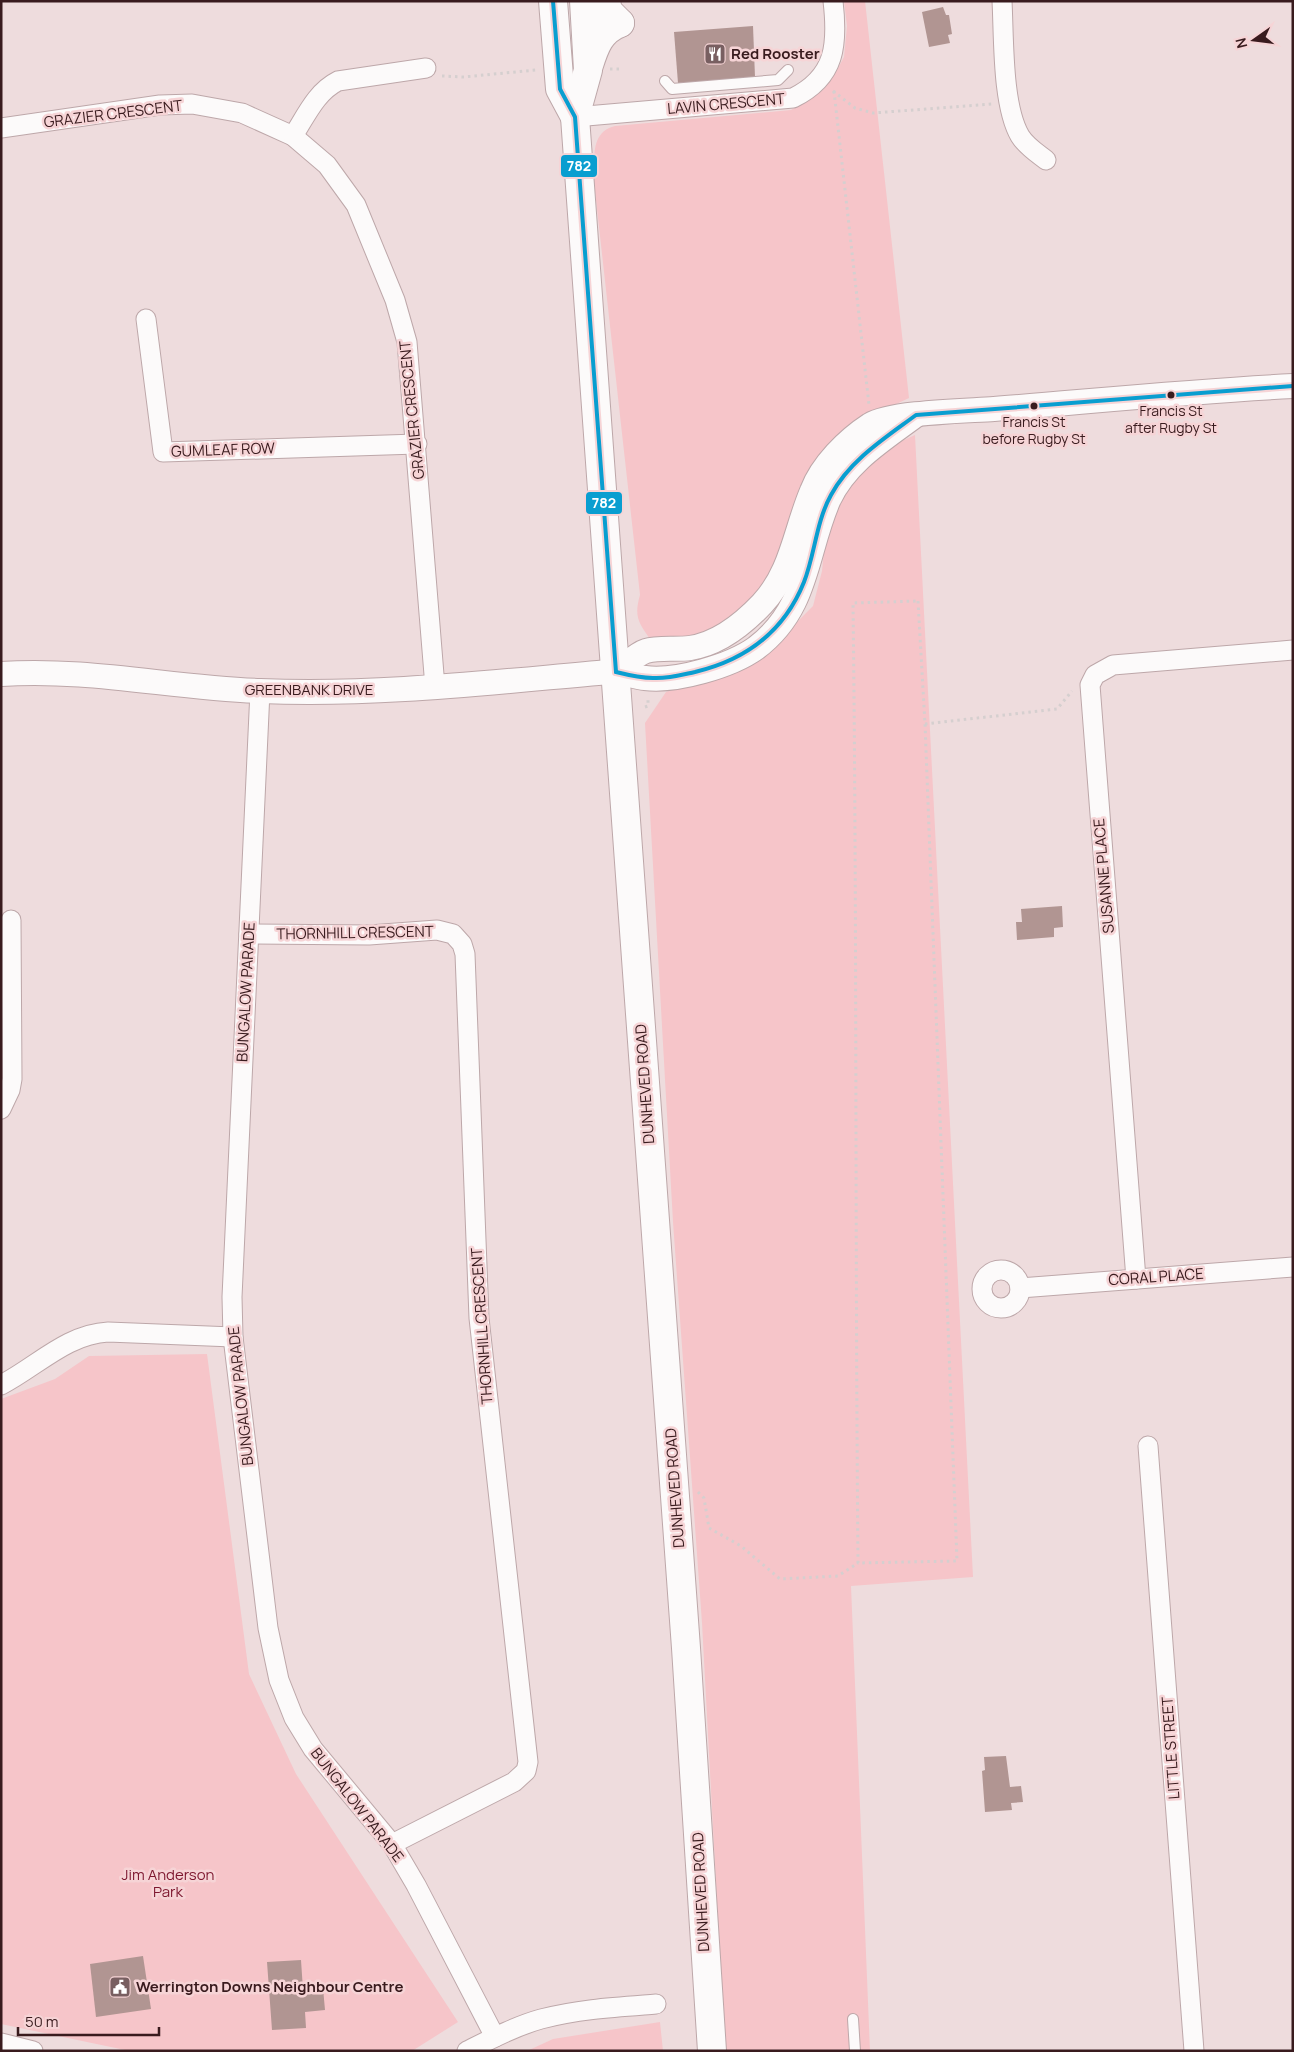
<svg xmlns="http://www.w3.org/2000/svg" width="1294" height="2052" viewBox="0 0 1294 2052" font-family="Manrope,sans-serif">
	<rect width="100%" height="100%" fill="#eedcdd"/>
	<g fill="#f6c5c9">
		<path d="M 844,1 L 865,1 L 909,398 L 856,423 L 766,586 L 726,624 L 703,636 L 650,639 C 638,622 634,616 640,595 L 594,182 C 595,161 589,132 615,126 L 791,110 L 823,90 L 832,79 L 844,57 L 847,26 Z"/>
		<polygon points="915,435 973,1577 851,1586 870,2051 725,2051 702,1623 673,1222 645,723 666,692 761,658 813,606 822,571 825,540 839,500 859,467 886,448"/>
		<polygon points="207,1354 249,1674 296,1774 458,2022 412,2051 130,2051 1,2024 1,1399 55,1379 89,1356"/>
		<polygon points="660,2022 663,2051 527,2051 553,2039"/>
	</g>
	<g fill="#b19592">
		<polygon points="943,7 946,15 949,15 952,34 948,35 950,43 929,47 922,12"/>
		<polygon points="753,26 755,77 678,83 674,32"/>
		<polygon points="1062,906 1063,927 1054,928 1054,937 1017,940 1016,922 1022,922 1021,909"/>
		<polygon points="1006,1756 1010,1787 1021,1786 1023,1802 1011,1803 1012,1810 985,1812 982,1771 985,1770 984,1757"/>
		<polygon points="143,1956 151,2009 96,2017 90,1964"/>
		<polygon points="301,1960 303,1990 323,1988 325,2010 305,2012 306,2028 272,2030 267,1962"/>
	</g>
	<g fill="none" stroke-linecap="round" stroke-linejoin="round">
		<g stroke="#bda7a9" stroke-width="12">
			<g id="service">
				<polyline points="665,81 672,89 778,80 788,70"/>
				<polyline points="853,2019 855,2051"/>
			</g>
		</g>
		<g stroke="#bda7a9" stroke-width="21">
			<g id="minor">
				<path d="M 1002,1 C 1004,38 1002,105 1020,136 C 1026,146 1037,153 1046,160"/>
				<path d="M 575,117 L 793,98 C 836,77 838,44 833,1"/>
				<polyline points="1,128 160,105 192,104 242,113 293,136 327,165 356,205 395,300 407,342 435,687"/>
				<path d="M 293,136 C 306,116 316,92 338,81 L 426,68"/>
				<polyline points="146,319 163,452 417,444"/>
				<polyline points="260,691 232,1297 233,1337 268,1628 279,1680 294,1718 313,1749 392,1844 416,1885 495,2037"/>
				<polyline points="249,934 369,935 437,930 453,934 462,944 465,954 479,1318 528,1762 526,1771 514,1782 392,1844"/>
				<polyline points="1,1109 10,1090 12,1079 11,920"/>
				<circle cx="1001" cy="1289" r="19"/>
				<polyline points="1136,1279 1090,685 1095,675 1113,665 1293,650"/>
				<polyline points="1020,1288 1293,1267"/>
				<path d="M 1,1385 C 36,1367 67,1334 108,1332 L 233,1337"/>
				<polyline points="1148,1446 1194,2051"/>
				<polyline points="1,2043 33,2051"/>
				<path d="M 467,2051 C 491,2039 516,2026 541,2019 C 579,2009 617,2007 656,2004"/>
			</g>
		</g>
		<g stroke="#bda7a9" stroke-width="26">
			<g id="tertiary">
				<path d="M 616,672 C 625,666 636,654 646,651 C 659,647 676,650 690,648 C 718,644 743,624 762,604 C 792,572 795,531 812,491 C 822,465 847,440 870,425 C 891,412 967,411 994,409 C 1094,401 1193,391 1293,386"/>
				<path d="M 1,674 C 88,668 173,688 260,691 C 376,696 493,682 609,672 C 621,671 633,677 645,678 C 676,682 731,666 756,648 C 809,608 805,553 829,499 C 847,461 884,439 916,415"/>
			</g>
		</g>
		<g stroke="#bda7a9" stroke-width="30">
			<g id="secondary">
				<polyline points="553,1 560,89 575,117"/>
				<polyline points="584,1 588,70 575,117 686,1648 712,2051"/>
				<polyline points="606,1 608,11 620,23"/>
				<path d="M 589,65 C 595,46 600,31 620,23"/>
			</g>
		</g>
		<g stroke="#d5cfcf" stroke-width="3" stroke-dasharray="2.5 4" stroke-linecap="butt">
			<polyline points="610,69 623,69"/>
			<polyline points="442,76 464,77 536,70"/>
			<polyline points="833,91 855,108 873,113 992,104"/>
			<polyline points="834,91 869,405"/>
			<path d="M 918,601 L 925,724 L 957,1561 L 858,1563 C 855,1243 857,923 853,603 Z"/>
			<polyline points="645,707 648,706 648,700"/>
			<polyline points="925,724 1057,709 1072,691"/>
			<polyline points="698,1492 704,1498 709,1528 741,1546 780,1579 838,1576 858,1563"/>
		</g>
		<use href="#service" stroke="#fcfafa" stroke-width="10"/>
		<use href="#minor" stroke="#fcfafa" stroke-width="19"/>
		<use href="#tertiary" stroke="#fcfafa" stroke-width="24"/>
		<use href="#secondary" stroke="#fcfafa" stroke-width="28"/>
		<g stroke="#f6d4d6" stroke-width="8">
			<g id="bus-1">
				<polyline points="553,1 560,89 575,117 616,672"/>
				<path d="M 616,672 C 628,675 641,678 653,678 C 667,679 681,675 695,672 C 745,660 784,632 804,582 C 815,554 816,522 831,495 C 850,460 885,438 916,415 L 1293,386"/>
			</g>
		</g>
		<use href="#bus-1" stroke="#099ed0" stroke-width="4"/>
	</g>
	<defs>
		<g id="restaurant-square" transform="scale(1.125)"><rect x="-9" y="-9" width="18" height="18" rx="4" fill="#785f61" stroke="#f6d4d6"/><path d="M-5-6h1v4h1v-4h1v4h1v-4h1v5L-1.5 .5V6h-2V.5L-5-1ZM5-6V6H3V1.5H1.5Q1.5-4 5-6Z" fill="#fff"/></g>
		<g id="civic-square" transform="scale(1.125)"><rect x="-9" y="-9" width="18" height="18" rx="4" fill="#785f61" stroke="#f6d4d6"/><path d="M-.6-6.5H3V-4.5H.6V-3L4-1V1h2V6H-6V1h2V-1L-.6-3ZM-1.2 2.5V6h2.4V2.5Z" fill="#fff"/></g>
	</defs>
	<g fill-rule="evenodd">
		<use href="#restaurant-square" x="715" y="54"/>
		<use href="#civic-square" x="120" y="1987"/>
	</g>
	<g fill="#391b1e" stroke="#f6d4d6" stroke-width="2">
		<circle cx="1171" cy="395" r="4.5"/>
		<circle cx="1034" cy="406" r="4.5"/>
	</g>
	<g text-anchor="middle" stroke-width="5" stroke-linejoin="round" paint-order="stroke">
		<g font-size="14" fill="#391b1e" stroke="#f6d4d6">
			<text x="1171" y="416">Francis St<tspan x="1171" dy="17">after Rugby St</tspan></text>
			<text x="1034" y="427">Francis St<tspan x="1034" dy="17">before Rugby St</tspan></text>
		</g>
		<g font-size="15" font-weight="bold" fill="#391b1e" stroke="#f6d4d6" text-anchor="start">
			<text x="731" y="59">Red Rooster</text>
			<text x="136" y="1992">Werrington Downs Neighbour Centre</text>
		</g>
		<g font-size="15" fill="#391b1e" stroke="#f6d4d6">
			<text transform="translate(726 104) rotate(-5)" y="5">LAVIN CRESCENT</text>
			<text transform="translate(113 114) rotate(-7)" y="5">GRAZIER CRESCENT</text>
			<text transform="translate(412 410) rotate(-96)" y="5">GRAZIER CRESCENT</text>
			<text transform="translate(223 450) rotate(-2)" y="5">GUMLEAF ROW</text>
			<text x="309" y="695">GREENBANK DRIVE</text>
			<text transform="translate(1104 876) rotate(-95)" y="5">SUSANNE PLACE</text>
			<text transform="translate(355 933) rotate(-1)" y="5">THORNHILL CRESCENT</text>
			<text transform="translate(246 992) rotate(-87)" y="5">BUNGALOW PARADE</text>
			<text transform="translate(645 1084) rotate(-94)" y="5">DUNHEVED ROAD</text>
			<text transform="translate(1156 1277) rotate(-4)" y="5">CORAL PLACE</text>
			<text transform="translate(482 1326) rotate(-94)" y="5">THORNHILL CRESCENT</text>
			<text transform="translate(241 1396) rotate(-96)" y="5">BUNGALOW PARADE</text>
			<text transform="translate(675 1488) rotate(-94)" y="5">DUNHEVED ROAD</text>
			<text transform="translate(1171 1748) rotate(-94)" y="5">LITTLE STREET</text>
			<text transform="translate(357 1805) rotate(52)" y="5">BUNGALOW PARADE</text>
			<text transform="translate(701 1892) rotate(-93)" y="5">DUNHEVED ROAD</text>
		</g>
		<g font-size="15" fill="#7d172f" stroke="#f6d4d6">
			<text x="168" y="1880">Jim Anderson<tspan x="168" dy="17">Park</tspan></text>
		</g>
	</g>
	<g stroke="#f6d4d6" stroke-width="2">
		<rect x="560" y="154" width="38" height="24" rx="5" fill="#099ed0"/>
		<rect x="585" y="491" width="38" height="24" rx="5" fill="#099ed0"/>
	</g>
	<g font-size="14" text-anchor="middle" font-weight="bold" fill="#fff">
		<text x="579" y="171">782</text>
		<text x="604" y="508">782</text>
	</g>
	<rect width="1294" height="2052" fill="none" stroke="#391b1e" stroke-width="5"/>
	<g transform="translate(1254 40) rotate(256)" stroke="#f6d4d6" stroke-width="4" paint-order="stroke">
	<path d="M0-4L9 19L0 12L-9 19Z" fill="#391b1e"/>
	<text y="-8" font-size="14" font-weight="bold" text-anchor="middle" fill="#391b1e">N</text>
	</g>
	<path d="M18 2027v8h141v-8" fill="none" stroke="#391b1e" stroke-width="2.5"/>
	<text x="25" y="2027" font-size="15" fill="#391b1e" stroke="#f6d4d6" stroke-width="4" paint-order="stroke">50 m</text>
</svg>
